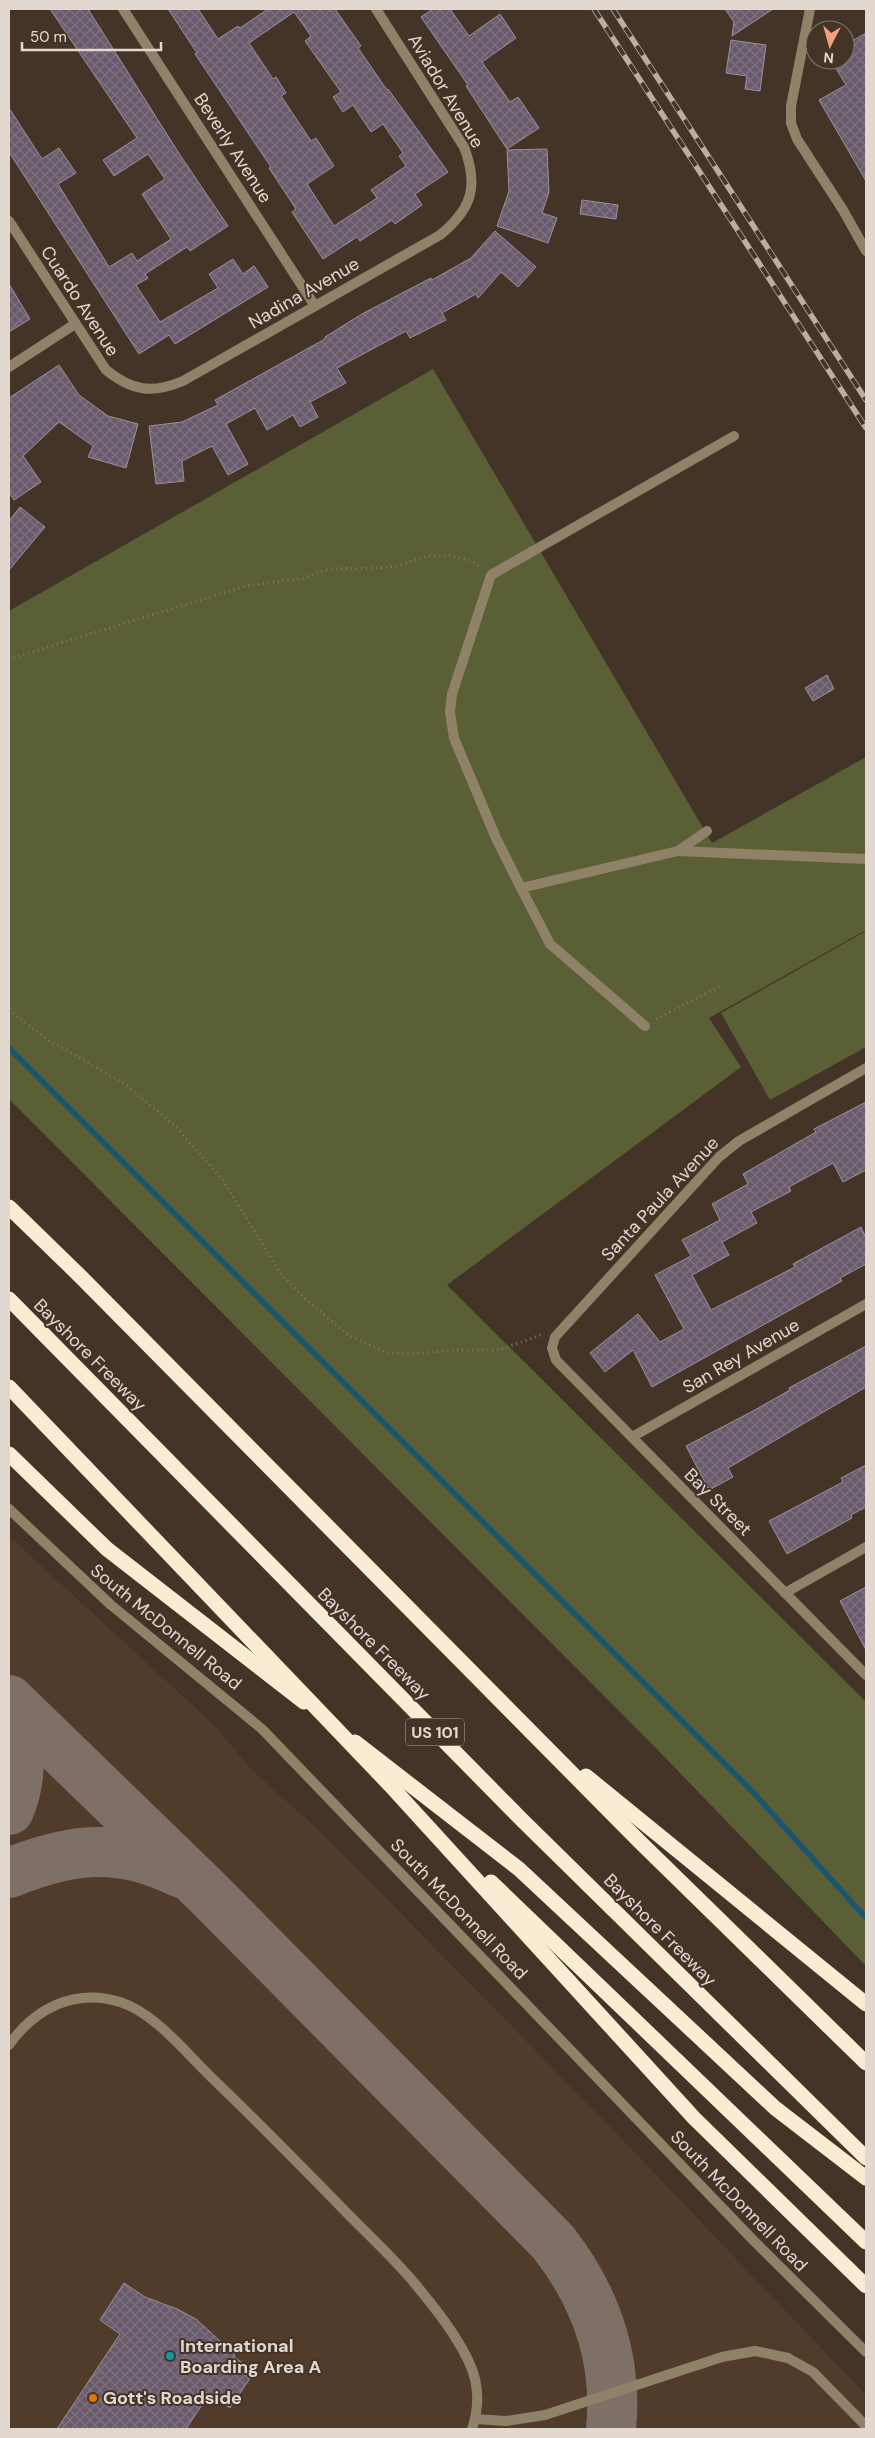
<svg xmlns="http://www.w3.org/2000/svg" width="875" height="2438" viewBox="0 0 875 2438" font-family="'DM Sans',sans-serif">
	<defs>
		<pattern id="building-cross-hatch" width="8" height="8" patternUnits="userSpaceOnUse" patternTransform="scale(1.25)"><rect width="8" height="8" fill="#695b6c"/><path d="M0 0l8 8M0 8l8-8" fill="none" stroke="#7e7280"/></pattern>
	</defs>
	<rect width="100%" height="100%" fill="#433427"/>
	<polygon fill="#513c2b" points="9,1536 213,1724 253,1771 324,1835 598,2114 866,2395 866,2429 9,2429"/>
	<g fill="#5a5f36">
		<polygon points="433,369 712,843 866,757 866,930 709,1018 741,1067 447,1285 866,1702 866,1966 653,1745 9,1099 9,611"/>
		<polygon points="866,931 866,1047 770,1100 721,1013"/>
	</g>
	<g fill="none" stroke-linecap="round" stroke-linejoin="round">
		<polyline stroke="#1c5570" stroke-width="5.5" points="9,1048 753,1792 866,1918"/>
		<g stroke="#7e7066" stroke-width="50">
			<path d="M 9,1700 L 207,1892 L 553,2242 C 596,2297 618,2359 611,2429"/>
			<path d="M 9,1715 C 22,1745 22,1780 9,1810"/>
			<path d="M 9,1873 C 71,1848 119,1842 181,1873"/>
		</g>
	</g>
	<g fill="url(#building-cross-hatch)" stroke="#9d8ea0" fill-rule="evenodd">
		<polygon points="50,9 88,9 180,155 228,226 190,251 187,247 145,274 148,278 136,285 160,322 218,288 209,274 233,259 243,274 254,266 268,287 175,344 169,335 139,354 9,152 9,108 42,159 59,148 76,173 58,184 109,267 132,253 137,261 171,239 142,194 165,179 148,154 114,176 103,160 137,138"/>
		<path d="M 168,9 L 198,9 L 218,39 L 238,26 L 240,28 L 268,9 L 335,9 L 361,46 L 358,48 L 387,90 L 388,89 L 448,172 L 415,194 L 422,205 L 395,224 L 392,220 L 360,241 L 357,237 L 323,259 L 292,212 L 296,209 L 269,168 L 271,167 L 195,54 L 197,53 ZM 294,12 L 311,36 L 305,41 L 341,92 L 333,97 L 343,112 L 353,105 L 371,132 L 383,124 L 403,153 L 399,156 L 406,166 L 371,190 L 377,198 L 334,226 L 307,184 L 334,166 L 316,138 L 311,141 L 281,96 L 286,93 L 276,77 L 273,79 L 249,43 Z"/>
		<polygon points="433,9 450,9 469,36 500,14 516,38 482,62 510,102 518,97 539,128 507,149 466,86 468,85 421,17"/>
		<polygon points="725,9 773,9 732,36 734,22"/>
		<polygon points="866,33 866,181 819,100 846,85 831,60 845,60 845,45"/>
		<polygon points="731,40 766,45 760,91 745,89 747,76 726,73"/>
		<polygon points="547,149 549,192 542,213 557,218 548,243 497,226 509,191 507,150"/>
		<polygon points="582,200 618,205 616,219 580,214"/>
		<polygon points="495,231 536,267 518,287 501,272 478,298 476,294 442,313 446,320 410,338 406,331 337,368 346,383 310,402 318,417 300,427 293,415 267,430 255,408 226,424 248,464 228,475 212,446 182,461 184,481 156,484 149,426 182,422 218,405 215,400 325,339 325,337 362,314 431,278 432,280 471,258"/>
		<polygon points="9,284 30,319 9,332"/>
		<polygon points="59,365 79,395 108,416 138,424 126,468 88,457 93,446 59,422 23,456 41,482 14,500 9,492 9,398"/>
		<polygon points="20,507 45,527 9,570 9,521"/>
		<polygon points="827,675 834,689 813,701 805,688"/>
		<polygon points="866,1102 866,1170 843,1182 833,1163 789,1187 791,1191 751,1212 757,1223 722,1242 729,1255 692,1275 711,1310 795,1267 793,1264 861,1227 866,1238 866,1264 840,1278 842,1281 652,1387 633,1350 605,1372 590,1353 638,1314 660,1342 684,1329 655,1275 691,1256 682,1240 720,1220 712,1204 748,1184 743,1174 816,1132 814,1129"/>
		<polygon points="866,1346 866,1387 728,1468 733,1477 709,1490 686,1446 753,1411 790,1390 789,1388"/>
		<polygon points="866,1465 866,1507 851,1515 852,1518 787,1554 769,1521 843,1482 841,1478"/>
		<polygon points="866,1587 866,1650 840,1601"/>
		<polygon points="124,2283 145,2297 177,2309 196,2319 235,2355 234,2357 255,2371 230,2408 209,2394 186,2429 57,2429 120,2334 100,2320"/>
	</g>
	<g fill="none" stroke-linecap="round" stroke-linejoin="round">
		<g stroke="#83766b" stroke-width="3" stroke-dasharray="1 4" stroke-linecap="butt">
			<polyline points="9,659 246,586 303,578 329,569 375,568 397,566 428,556 449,555 472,561 480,567"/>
			<polyline points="9,1010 50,1041 123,1083 174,1125 223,1180 280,1273 302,1296 348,1335 387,1353 407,1354 456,1350 499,1350 541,1335"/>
			<polyline points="656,1019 721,986"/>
		</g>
		<g stroke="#908268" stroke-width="10">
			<polyline points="707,831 678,851 866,859"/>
			<polyline points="678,851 521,888 496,838 454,738 450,712 452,694 491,575 734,436"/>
			<polyline points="521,888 550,944 645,1026"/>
			<path d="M 9,2045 C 35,2008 75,1988 120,2002 C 155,2013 186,2053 212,2078 C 257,2121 300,2165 343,2209 C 367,2234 394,2258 416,2285 C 435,2308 455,2333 468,2360 C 479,2382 480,2405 472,2429"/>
			<polyline points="475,2419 506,2421 545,2415 722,2357 755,2351 788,2358 813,2372 866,2426"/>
		</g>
		<g stroke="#908268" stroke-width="10">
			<polyline points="123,9 315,306"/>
			<polyline points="810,9 791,106 791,123 797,139 843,210 866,251"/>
			<path d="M 9,221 L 106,370 C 132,391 152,394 183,381 L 440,235 C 472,209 479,186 464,147 L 376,9"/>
			<polyline points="9,367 75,324"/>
			<polyline points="866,1068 739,1141 719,1157 555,1337 552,1348 556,1360 866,1675"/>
			<polyline points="632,1437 866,1304"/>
			<polyline points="785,1593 866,1547"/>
		</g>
		<polyline stroke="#908268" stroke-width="10" points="9,1509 111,1605 262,1729 754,2241 866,2352"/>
		<g stroke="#f9ecd2" stroke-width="15">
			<polyline points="9,1207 81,1277 640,1842 866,2063"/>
			<polyline points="9,1299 521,1819 866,2158"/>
			<polyline points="9,1454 107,1549 304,1702"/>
			<polyline points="355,1742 519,1869 775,2108 866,2178"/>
			<polyline points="586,1776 866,2004"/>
			<polyline points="389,1784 694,2118 866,2286"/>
			<polyline points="491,1882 866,2242"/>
		</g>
		<g stroke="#b9ada4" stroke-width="5.5">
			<g id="rail">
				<polyline points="594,9 866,428"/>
				<polyline points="613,9 866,400"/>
			</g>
		</g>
		<use href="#rail" stroke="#433427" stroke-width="4" stroke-dasharray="11" stroke-linecap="butt"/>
		<polyline stroke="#f9ecd2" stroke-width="15" points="9,1387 389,1784"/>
	</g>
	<circle fill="#0f9aa8" stroke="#433427" stroke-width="2" cx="170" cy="2356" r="5"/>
	<circle fill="#e8710a" stroke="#433427" stroke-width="2" cx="93" cy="2398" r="5"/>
	<g text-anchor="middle" stroke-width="4" stroke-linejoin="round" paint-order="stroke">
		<rect fill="#433427" stroke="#b2a79d" stroke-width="1" x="406" y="1718.5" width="58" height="27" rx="4"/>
		<g font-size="16" font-weight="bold" fill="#e2d8d0">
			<text x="435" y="1738">US 101</text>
		</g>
		<g font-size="18" fill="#e2d8d0" stroke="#433427">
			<text transform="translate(446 91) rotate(59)" y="6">Aviador Avenue</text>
			<text transform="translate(233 148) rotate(57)" y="6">Beverly Avenue</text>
			<text transform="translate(304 293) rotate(-30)" y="6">Nadina Avenue</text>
			<text transform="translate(80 301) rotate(57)" y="6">Cuardo Avenue</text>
			<text transform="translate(660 1199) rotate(-47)" y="6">Santa Paula Avenue</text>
			<text transform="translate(90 1355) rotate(45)" y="6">Bayshore Freeway</text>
			<text transform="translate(741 1356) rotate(-30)" y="6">San Rey Avenue</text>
			<text transform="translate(718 1502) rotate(45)" y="6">Bay Street</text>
			<text transform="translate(166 1627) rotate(39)" y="6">South McDonnell Road</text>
			<text transform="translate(374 1644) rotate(45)" y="6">Bayshore Freeway</text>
			<text transform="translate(459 1909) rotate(46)" y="6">South McDonnell Road</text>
			<text transform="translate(660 1930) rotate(45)" y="6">Bayshore Freeway</text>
			<text transform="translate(739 2201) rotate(46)" y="6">South McDonnell Road</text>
		</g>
		<g font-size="18" font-weight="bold" fill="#e2d8d0" stroke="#433427" text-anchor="start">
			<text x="180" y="2352">International<tspan x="180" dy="21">Boarding Area A</tspan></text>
			<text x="103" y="2404">Gott's Roadside</text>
		</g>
	</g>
	<rect width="875" height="2438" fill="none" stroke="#e2d8d0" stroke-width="20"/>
	<g transform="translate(830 45) rotate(186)"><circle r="24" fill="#433427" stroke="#83766b"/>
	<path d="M0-4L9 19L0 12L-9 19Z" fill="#f2a17e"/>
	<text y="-8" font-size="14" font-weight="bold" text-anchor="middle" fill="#e2d8d0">N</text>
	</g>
	<path d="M22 42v8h139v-8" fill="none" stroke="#e2d8d0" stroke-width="2.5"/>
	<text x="30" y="42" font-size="15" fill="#e2d8d0" stroke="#433427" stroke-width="4" paint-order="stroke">50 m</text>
</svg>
